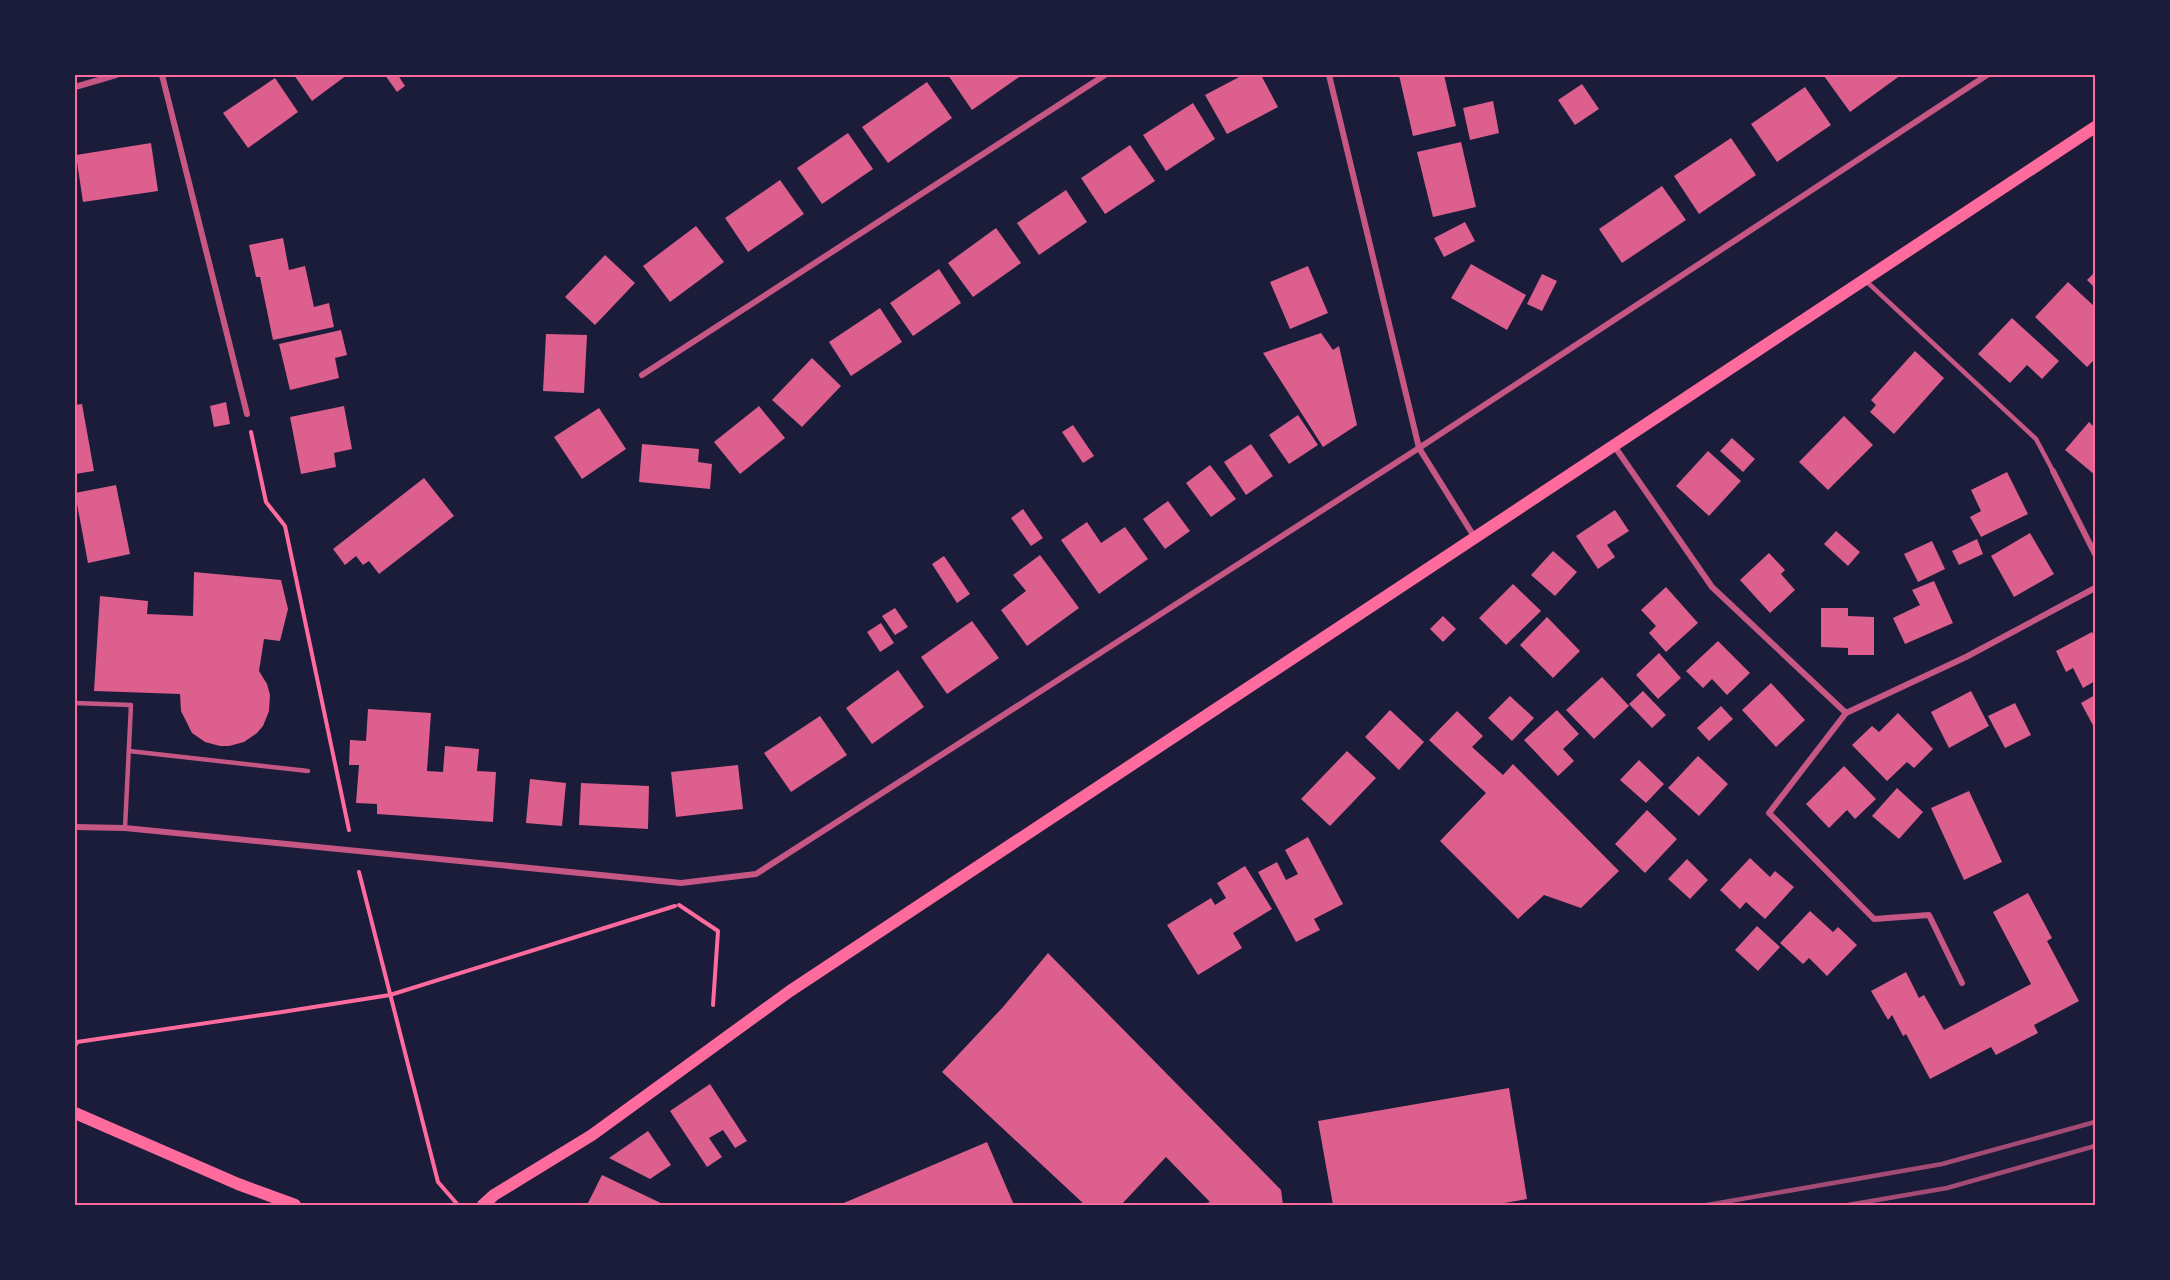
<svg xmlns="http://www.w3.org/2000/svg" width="2170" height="1280" viewBox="0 0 2170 1280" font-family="'Libre Baskerville',serif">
	<rect width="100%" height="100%" fill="#1b1b3a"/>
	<g fill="#dd5f8e">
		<polygon points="294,75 347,75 312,101"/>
		<polygon points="385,75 398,75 405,86 397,92"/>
		<polygon points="948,75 1022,75 972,110"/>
		<polygon points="1243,75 1261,75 1278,107 1227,134 1205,95"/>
		<polygon points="1399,75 1444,75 1456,126 1413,136"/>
		<polygon points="1825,75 1901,75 1850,112 1824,76"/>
		<polygon points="275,78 298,112 248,148 223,113"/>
		<polygon points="927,82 952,118 888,163 862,127"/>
		<polygon points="1582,84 1599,109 1575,125 1558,100"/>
		<polygon points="1805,87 1831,125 1777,162 1751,124"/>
		<polygon points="1493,101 1499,133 1470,140 1463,108"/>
		<polygon points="1193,103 1215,139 1166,171 1143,135"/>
		<polygon points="848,133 873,169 822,204 797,168"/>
		<polygon points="1731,138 1756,175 1699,214 1674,176"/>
		<polygon points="1461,142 1476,207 1433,217 1417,152"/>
		<polygon points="151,143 158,191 83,202 76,155"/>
		<polygon points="1130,145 1155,181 1105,214 1081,178"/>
		<polygon points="780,180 804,214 748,252 725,218"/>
		<polygon points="1662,186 1686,220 1622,263 1599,229"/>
		<polygon points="1066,190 1087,222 1039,255 1017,223"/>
		<polygon points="1465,222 1475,241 1444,257 1434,238"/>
		<polygon points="696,226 724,262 670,302 643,266"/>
		<polygon points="996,228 1021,263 973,297 948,263"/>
		<polygon points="283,238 289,270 305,266 314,307 329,303 334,327 273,340 260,277 256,277 249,245"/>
		<polygon points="605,255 635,283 595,325 565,297"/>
		<polygon points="1471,264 1526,295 1507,330 1451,298"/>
		<polygon points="1308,266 1328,313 1290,329 1270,282"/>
		<polygon points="939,269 961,303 913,336 890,303"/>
		<polygon points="2095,272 2095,288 2087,280"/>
		<polygon points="1542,274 1557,281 1542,311 1527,304"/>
		<polygon points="2068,282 2095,307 2095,359 2087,367 2035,317"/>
		<polygon points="880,308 902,342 851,376 829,342"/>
		<polygon points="2012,318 2059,361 2042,379 2027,365 2010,383 1978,354"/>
		<polygon points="341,330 347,355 335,358 339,378 290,390 279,344"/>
		<polygon points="1321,333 1333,350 1339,346 1357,425 1323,447 1263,353"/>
		<polygon points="546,334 587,335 584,393 543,391"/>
		<polygon points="1915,351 1944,378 1894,434 1870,412 1876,405 1871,400"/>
		<polygon points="812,358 841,386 802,427 772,400"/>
		<polygon points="226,402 230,424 214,427 210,406"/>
		<polygon points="82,404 94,471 75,474 75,405"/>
		<polygon points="344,406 352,449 334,453 336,467 301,474 290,417"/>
		<polygon points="759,406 785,438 740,474 714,442"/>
		<polygon points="599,408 626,449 582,479 554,437"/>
		<polygon points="1298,415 1318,445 1289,464 1269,435"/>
		<polygon points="1844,416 1873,445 1828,490 1799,462"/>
		<polygon points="2089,422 2095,428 2095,475 2065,450"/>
		<polygon points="1073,425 1094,456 1083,463 1062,432"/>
		<polygon points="1732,438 1755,459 1743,472 1720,451"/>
		<polygon points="642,444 699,449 698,462 712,464 710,489 639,482"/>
		<polygon points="1251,444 1273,476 1246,495 1224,462"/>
		<polygon points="1708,451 1741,481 1709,516 1676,486"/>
		<polygon points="1210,465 1236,499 1211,517 1186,483"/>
		<polygon points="2007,472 2028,514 1981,537 1970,517 1981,511 1971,490"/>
		<polygon points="424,478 454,516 379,574 369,561 363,565 356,556 345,565 333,549"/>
		<polygon points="116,485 130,554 88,563 75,493"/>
		<polygon points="1168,501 1190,531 1165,549 1143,519"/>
		<polygon points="1023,509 1043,538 1031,546 1011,518"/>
		<polygon points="1615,510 1629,531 1607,545 1615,557 1598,569 1576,536"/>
		<polygon points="1087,522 1101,543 1125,527 1148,559 1099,594 1061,540"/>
		<polygon points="1836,531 1860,552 1848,566 1824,544"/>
		<polygon points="2030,533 2054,574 2014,597 1991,556"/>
		<polygon points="1977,539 1983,554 1959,565 1952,551"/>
		<polygon points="1932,541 1945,569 1918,582 1904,554"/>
		<polygon points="1553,551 1577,572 1555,596 1531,575"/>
		<polygon points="1769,553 1785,570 1781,574 1795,590 1770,613 1740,580"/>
		<polygon points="1040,555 1079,608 1027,646 1001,610 1026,591 1013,575"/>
		<polygon points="944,556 970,594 957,603 932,564"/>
		<polygon points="194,572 281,580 288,609 280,641 264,639 259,671 267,684 270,695 269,711 263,726 257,733 244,742 229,746 220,746 205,742 192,733 181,711 180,694 94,691 100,596 148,601 147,614 193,616"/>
		<polygon points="1934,581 1953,623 1905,644 1893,618 1920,605 1912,590"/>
		<polygon points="1513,584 1541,611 1506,645 1479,618"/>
		<polygon points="1666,587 1698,623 1666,652 1649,633 1656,626 1641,610"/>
		<polygon points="895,608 908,627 895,635 882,616"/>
		<polygon points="1821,608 1848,608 1848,616 1874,617 1874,655 1848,655 1848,648 1821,647"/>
		<polygon points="1443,616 1456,629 1443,642 1430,629"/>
		<polygon points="1547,617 1580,651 1553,678 1520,645"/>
		<polygon points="972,621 999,658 947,694 921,657"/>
		<polygon points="881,623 894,643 880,652 867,632"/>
		<polygon points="2092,632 2095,638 2095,681 2083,688 2073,668 2066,672 2056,651"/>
		<polygon points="1718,641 1750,673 1727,695 1712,679 1703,688 1686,671"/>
		<polygon points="1659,653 1681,678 1658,699 1636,675"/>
		<polygon points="898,670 924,707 872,744 846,708"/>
		<polygon points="1602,677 1629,706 1594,739 1566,710"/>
		<polygon points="1771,683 1805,720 1776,747 1742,710"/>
		<polygon points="1643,691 1666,715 1652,728 1629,704"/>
		<polygon points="1971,691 1989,726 1949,748 1931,712"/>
		<polygon points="2095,695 2095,729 2081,703"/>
		<polygon points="1510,696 1534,718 1512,741 1488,718"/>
		<polygon points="2015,703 2031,735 2005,748 1988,716"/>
		<polygon points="1721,706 1733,719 1709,741 1697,728"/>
		<polygon points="368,709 431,713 427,771 443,772 445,746 479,749 477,771 496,772 493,822 377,814 377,804 356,803 359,765 349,765 350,740 366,741"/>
		<polygon points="1390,710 1424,742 1399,770 1365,737"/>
		<polygon points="1557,710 1579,734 1563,749 1574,761 1558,776 1524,740"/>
		<polygon points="1457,711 1483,736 1472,747 1503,775 1513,764 1619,871 1581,908 1544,895 1518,919 1440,841 1486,793 1429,740"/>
		<polygon points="1898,713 1933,749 1914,768 1907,762 1887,781 1852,745 1872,726 1879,732"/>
		<polygon points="820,716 847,755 791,792 764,753"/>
		<polygon points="1347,751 1376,778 1330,826 1301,799"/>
		<polygon points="1698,756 1728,784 1699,816 1668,788"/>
		<polygon points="1639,760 1664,784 1646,803 1620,780"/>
		<polygon points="738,765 743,809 676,817 671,772"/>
		<polygon points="1844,766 1876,799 1855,819 1847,810 1829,828 1806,804"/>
		<polygon points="530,779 566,783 562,826 526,823"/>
		<polygon points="581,783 649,786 648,829 579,825"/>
		<polygon points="1897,788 1923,812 1899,839 1872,816"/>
		<polygon points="1969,791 2002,862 1964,880 1931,808"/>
		<polygon points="1647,810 1677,839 1645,873 1615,844"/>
		<polygon points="1308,837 1343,904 1314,919 1320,930 1296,942 1258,872 1277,862 1286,880 1298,874 1285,850"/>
		<polygon points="1750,858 1770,877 1775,871 1794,887 1765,919 1746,902 1740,909 1720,890"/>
		<polygon points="1687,859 1708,880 1690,899 1668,879"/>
		<polygon points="1245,866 1272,909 1233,933 1242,948 1198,975 1167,925 1211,898 1215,905 1226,898 1217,883"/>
		<polygon points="2028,893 2052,938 2047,941 2079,1001 2034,1025 2038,1033 1996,1055 1991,1047 1930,1079 1906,1034 1903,1036 1892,1015 1888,1020 1871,991 1906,972 1919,998 1924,995 1944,1030 2031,984 1993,912"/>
		<polygon points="1810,911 1833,932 1838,927 1857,945 1827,976 1809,958 1803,964 1780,943"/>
		<polygon points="1757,926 1780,947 1758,971 1735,950"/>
		<polygon points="1048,953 1281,1190 1283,1205 1199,1205 1210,1202 1166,1157 1121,1205 1085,1205 942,1072 1003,1007"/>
		<polygon points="710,1084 747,1141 735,1148 723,1130 709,1138 722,1157 707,1167 670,1111"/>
		<polygon points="1509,1088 1527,1199 1493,1205 1333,1205 1318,1121"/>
		<polygon points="648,1131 671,1165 650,1179 609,1158"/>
		<polygon points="987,1142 1014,1205 839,1205"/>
		<polygon points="602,1175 665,1205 587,1205"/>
	</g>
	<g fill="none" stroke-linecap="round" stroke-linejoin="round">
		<g stroke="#ff6b9d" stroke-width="4">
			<polyline points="251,432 266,502 285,526 349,830"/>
			<polyline points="359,872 438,1182 458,1205"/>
			<polyline points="679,905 718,931 713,1005"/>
			<polyline points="75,1046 77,1042 282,1012 390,995 675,906"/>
		</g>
		<g stroke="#c65784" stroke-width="4.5">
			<polyline points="1866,281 2036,439 2053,471"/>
			<polyline points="75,703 131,705 125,828"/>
			<polyline points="129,751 308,771"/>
		</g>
		<g stroke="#c65784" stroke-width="6">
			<polyline points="162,75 247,414"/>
			<polyline points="1329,75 1419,448 1475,538"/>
			<polyline points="75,87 116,75"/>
			<polyline points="642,375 1105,75"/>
			<polyline points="1615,447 1712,587 1846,713 1769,813 1874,919 1929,915 1962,983"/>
			<polyline points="2053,471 2095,554"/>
			<polyline points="1846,713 1966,657 2095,588"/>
			<polyline points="75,827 125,828 681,883 756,874 1419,448 1987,75"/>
		</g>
		<g stroke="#ff6b9d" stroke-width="12">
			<polyline points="75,1113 238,1184 295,1205"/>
			<polyline points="483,1205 494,1195 592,1135 790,991 2095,127"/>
		</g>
		<g stroke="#a44b75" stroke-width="4.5">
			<polyline points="1707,1205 1942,1164 2095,1122"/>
			<polyline points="1848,1205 1947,1188 2095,1146"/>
		</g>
	</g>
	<rect width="2170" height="1280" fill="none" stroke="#1b1b3a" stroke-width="153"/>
	<rect x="76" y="76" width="2018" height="1128" fill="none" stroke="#ff6b9d" stroke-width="2"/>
</svg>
